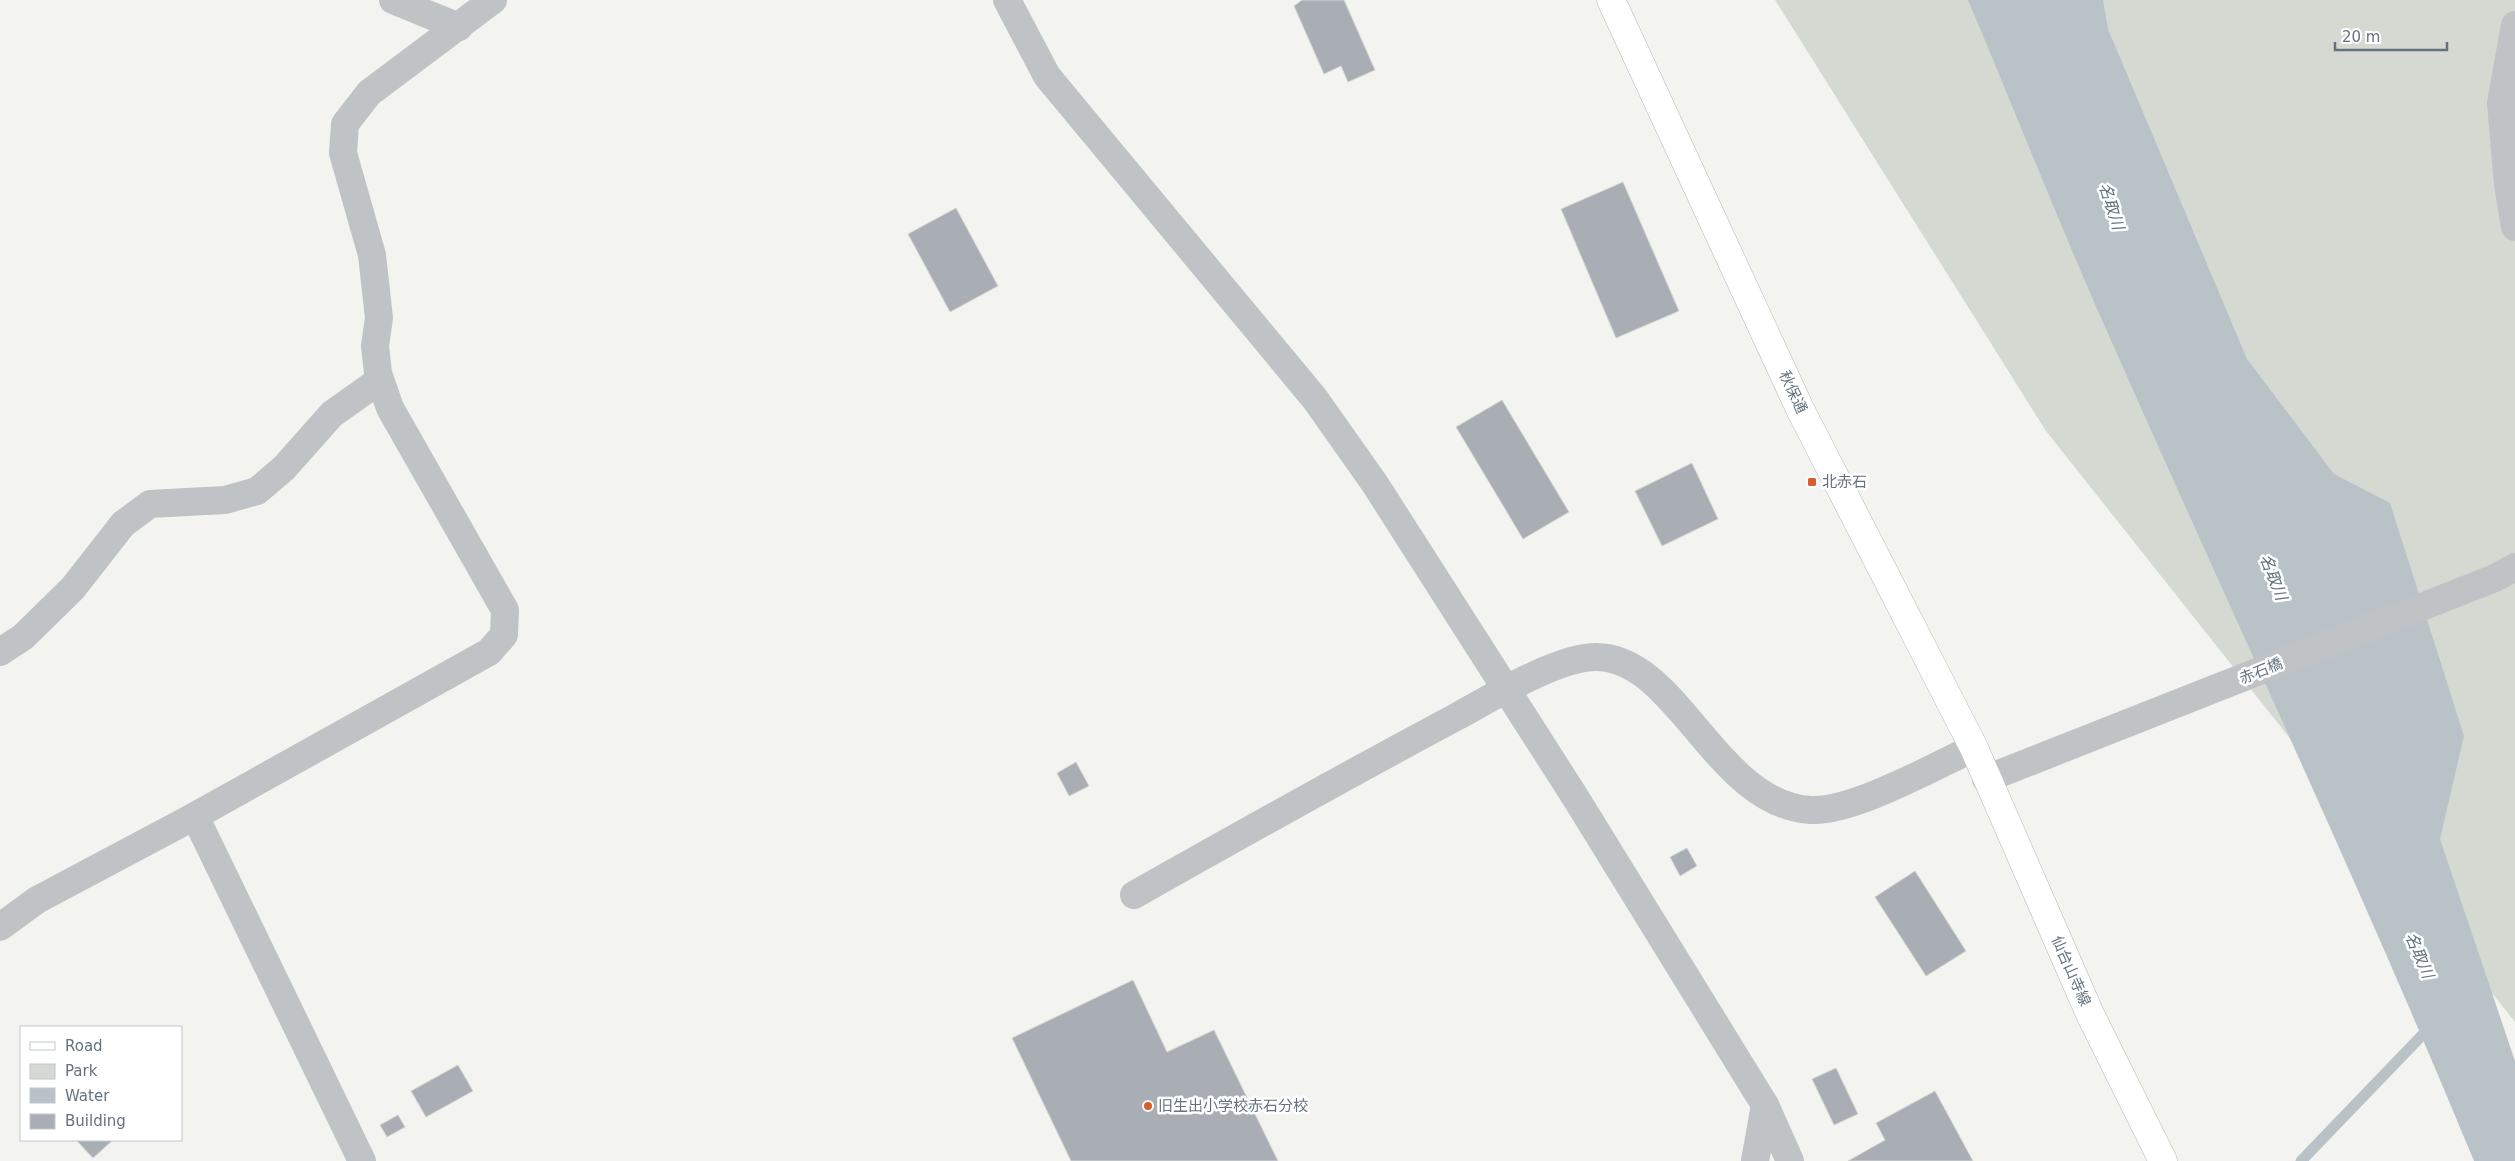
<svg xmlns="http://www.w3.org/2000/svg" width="2515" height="1161" viewBox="0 0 2515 1161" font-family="'DejaVu Sans','Noto Sans JP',sans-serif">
	<rect width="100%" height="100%" fill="#f3f4f0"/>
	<polygon fill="#d4dad1" points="1775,0 2515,0 2515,1022 2046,431"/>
	<path fill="#b9c2c7" d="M 1968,0 L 2103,0 L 2108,29 L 2247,359 L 2334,474 L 2390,503 L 2464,736 L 2440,839 L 2515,1061 L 2515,1161 L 2474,1161 C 2356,875 2223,595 2098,311 C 2053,208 2012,104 1968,0 Z"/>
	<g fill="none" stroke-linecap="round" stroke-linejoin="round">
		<polyline stroke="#b9c2c7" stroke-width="11" points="2301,1161 2432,1025"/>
	</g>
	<g fill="#a8aeb4" stroke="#d5d5d3">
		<polygon points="1302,0 1344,0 1375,70 1348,82 1341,66 1324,74 1294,6"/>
		<polygon points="1623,182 1679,311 1616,338 1561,209"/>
		<polygon points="956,208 998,286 950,312 908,234"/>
		<polygon points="1502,400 1569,512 1523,539 1456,427"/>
		<polygon points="1692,463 1718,519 1662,546 1635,491"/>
		<polygon points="1076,762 1089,786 1069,796 1057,773"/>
		<polygon points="1687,848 1697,866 1680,876 1670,857"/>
		<polygon points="1915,871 1966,951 1926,976 1875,897"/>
		<polygon points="1133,980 1167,1052 1214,1030 1278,1161 1071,1161 1012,1038"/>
		<polygon points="458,1065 473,1091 426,1117 411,1091"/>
		<polygon points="1836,1068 1858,1114 1834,1125 1812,1079"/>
		<polygon points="1935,1091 1973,1161 1848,1161 1885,1140 1876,1123"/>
		<polygon points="398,1115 405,1127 387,1137 380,1125"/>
		<polygon points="76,1140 113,1140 93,1158"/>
	</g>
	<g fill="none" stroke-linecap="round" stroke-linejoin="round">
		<g stroke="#b2b6b9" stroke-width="29">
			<polyline id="major" points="1611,0 1800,409 1974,748 2090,1014 2163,1161"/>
		</g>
		<g stroke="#bfc3c6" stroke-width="28">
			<polyline points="393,0 459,27"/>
			<polyline points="1007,0 1047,76 1315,399 1375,484 1577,800 1765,1105 1790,1161"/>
			<polyline points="2515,25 2501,103 2508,185 2515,227"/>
			<polyline points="0,652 23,637 73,588 123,524 150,504 225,500 257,491 284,468 332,414 380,380"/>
			<polyline points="1986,779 2495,578 2515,567"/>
			<path d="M 1134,895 C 1242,834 1349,774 1458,716 C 1493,697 1557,657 1596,657 C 1678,657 1716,805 1811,810 C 1853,812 1933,767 1974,748"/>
			<polyline points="0,927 37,900 195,816"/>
			<polyline points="362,1161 195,816 489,652 504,635 505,610 390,408 378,373 375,346 379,318 372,255 343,153 345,124 369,93 493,0"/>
			<polyline points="1755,1161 1765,1105"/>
		</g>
		<use href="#major" stroke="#fff" stroke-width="28"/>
	</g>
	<g fill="#d75d2c" stroke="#fff" stroke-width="2">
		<rect x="1807" y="477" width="10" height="10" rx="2.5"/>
		<circle cx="1148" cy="1106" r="5"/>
	</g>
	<g text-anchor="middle" stroke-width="5" stroke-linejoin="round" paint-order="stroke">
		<g font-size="15" fill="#64727f" stroke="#fff">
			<text transform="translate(1793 392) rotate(65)" y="5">秋保通</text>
			<text transform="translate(2261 671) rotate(-22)" y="5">赤石橋</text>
			<text transform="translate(2071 971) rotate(66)" y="5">仙台山寺線</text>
		</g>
		<g font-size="15" fill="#64727f" stroke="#fff" text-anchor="start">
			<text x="1822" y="487">北赤石</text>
			<text x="1158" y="1111">旧生出小学校赤石分校</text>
		</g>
		<g font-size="16" font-style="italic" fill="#60737d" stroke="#fff">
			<text transform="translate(2112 206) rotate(72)" y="6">名取川</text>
			<text transform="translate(2274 577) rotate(69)" y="6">名取川</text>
			<text transform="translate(2420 955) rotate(67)" y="6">名取川</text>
		</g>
	</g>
	<rect x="20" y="1026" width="162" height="115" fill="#ffffff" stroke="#c1c7cc"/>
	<rect x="30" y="1042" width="25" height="8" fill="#ffffff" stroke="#c1c7cc"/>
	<text x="65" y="1051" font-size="15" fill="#64727f">Road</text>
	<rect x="30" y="1064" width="25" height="15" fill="#d4dad1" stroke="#c1c7cc"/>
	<text x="65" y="1076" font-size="15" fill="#64727f">Park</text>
	<rect x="30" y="1088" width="25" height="15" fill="#b9c2c7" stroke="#c1c7cc"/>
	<text x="65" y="1101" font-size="15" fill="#64727f">Water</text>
	<rect x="30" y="1114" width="25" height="15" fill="#a8aeb4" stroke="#c1c7cc"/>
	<text x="65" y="1126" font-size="15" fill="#64727f">Building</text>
	<path d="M2335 42v8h112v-8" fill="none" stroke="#64727f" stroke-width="2.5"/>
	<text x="2342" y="42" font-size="15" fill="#64727f" stroke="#ffffff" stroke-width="4" paint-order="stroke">20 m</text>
</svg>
